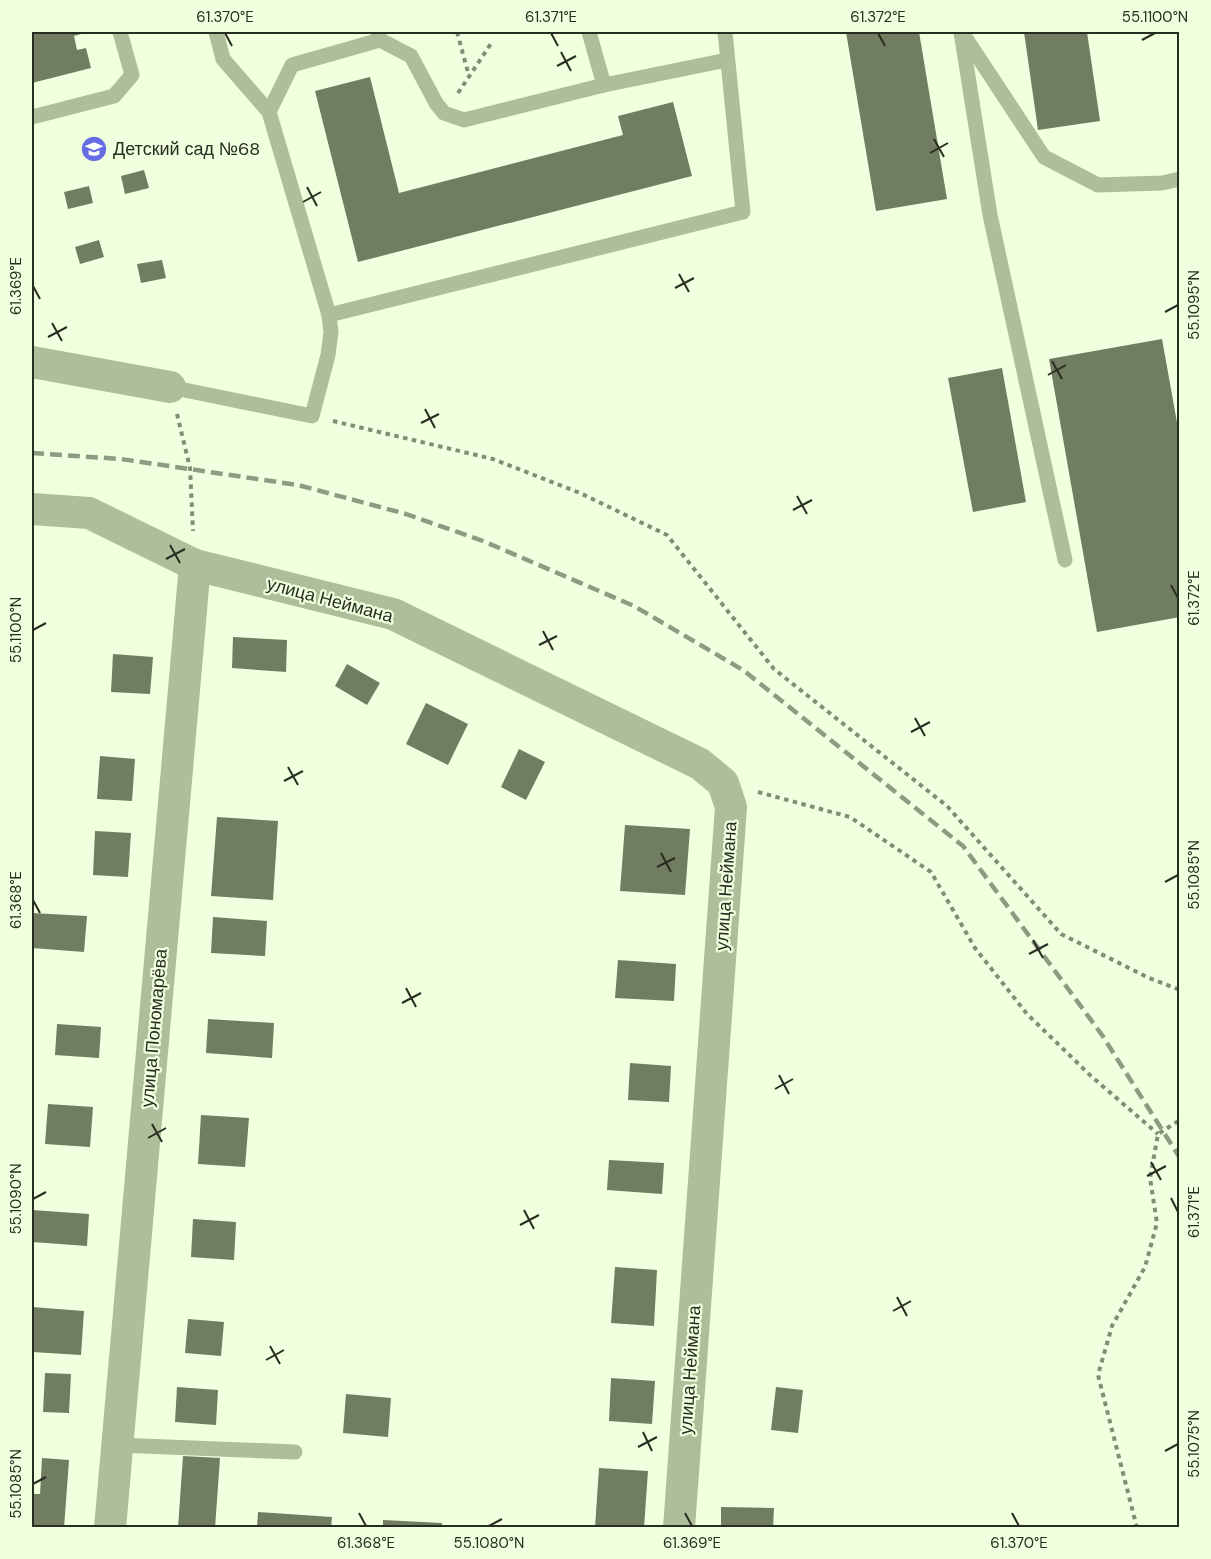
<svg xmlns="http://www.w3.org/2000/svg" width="1211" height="1559" viewBox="0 0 1211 1559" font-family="'DM Sans',sans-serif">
	<rect width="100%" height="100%" fill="#f0ffde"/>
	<g fill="#717d60">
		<polygon points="32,32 88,32 74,36 77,50 86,48 91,68 32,83"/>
		<polygon points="846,32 919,32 947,199 876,211"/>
		<polygon points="1024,32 1087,32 1100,121 1038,130"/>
		<polygon points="370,77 399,193 623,135 618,116 673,102 692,176 358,262 315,91"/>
		<polygon points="144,170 149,188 125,194 121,176"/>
		<polygon points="89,186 93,203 68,209 64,192"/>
		<polygon points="99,240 104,257 80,264 75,247"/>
		<polygon points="162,260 166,278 141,283 137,264"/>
		<polygon points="1162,339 1180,439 1180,617 1097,632 1049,359"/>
		<polygon points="1002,368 1026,502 973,512 948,378"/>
		<polygon points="233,637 287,640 286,672 232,668"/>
		<polygon points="113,654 153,657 150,694 111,692"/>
		<polygon points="347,664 380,683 367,705 335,686"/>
		<polygon points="426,703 468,724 448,765 406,744"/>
		<polygon points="519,749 545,762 526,800 501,787"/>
		<polygon points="100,756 135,759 132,801 97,799"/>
		<polygon points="217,817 278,821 273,900 211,896"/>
		<polygon points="625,825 690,829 685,895 620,891"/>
		<polygon points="95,831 131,833 128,877 93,875"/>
		<polygon points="32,913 87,916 84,952 32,948"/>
		<polygon points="213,917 267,921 265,956 211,953"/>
		<polygon points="618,960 676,964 674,1001 615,998"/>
		<polygon points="208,1019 274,1023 272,1058 206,1053"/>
		<polygon points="57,1024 101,1027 99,1058 55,1055"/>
		<polygon points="630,1063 671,1066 669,1102 628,1100"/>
		<polygon points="48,1104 93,1107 90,1147 45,1144"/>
		<polygon points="201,1115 249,1118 245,1167 198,1164"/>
		<polygon points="609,1160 664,1163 662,1194 607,1190"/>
		<polygon points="32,1210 89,1214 87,1246 32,1242"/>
		<polygon points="193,1219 236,1222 234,1260 191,1257"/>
		<polygon points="615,1267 657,1270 654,1326 611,1323"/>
		<polygon points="32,1307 84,1311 81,1355 32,1352"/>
		<polygon points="188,1319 224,1322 221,1356 185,1353"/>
		<polygon points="45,1373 71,1374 69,1413 43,1412"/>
		<polygon points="611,1378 655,1381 652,1424 609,1421"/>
		<polygon points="177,1387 218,1390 216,1425 175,1422"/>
		<polygon points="776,1387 803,1390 798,1433 771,1430"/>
		<polygon points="346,1394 391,1398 388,1437 343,1433"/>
		<polygon points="183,1456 220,1458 215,1528 178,1528"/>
		<polygon points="42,1458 69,1460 64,1528 32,1528 32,1494 40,1494"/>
		<polygon points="599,1468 648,1471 644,1528 595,1528"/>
		<polygon points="721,1507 774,1508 773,1528 721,1528"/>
		<polygon points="258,1512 332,1517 331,1528 257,1528"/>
		<polygon points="383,1520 442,1523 442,1528 383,1528"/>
	</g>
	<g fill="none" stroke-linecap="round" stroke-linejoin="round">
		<g stroke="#838c77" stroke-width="4" stroke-dasharray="4.5 4.5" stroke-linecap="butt">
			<polyline points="457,32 469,76"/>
			<polyline points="458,93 492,42"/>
			<polyline points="177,414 190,468 193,531"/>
			<polyline points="333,421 493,459 580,493 667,535 774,669 947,806 1061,934 1149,978 1180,990"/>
			<polyline points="758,792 850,817 931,872 975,948 1027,1014 1091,1076 1158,1134"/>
			<polyline points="1137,1528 1098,1375 1112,1326 1145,1267 1157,1223 1150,1178 1158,1134 1180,1120"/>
		</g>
		<g stroke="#aebe9a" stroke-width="15">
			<polyline points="378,32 380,40 411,56 436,103 444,113 464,120 604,85 727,60"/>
			<polyline points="589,32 604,85"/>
			<polyline points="961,32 990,215 1065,560"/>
			<polyline points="965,37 1044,157 1098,185 1162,183 1180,179"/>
			<polyline points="269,112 292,65 380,40"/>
			<polyline points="32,117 114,96 132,75 120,32"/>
			<polyline points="329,315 743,212 725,32"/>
			<polyline points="170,387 312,416 328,355 331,332 329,315 269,112 223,59 216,32"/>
			<polyline points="118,1445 295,1452"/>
		</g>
		<g stroke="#aebe9a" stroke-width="32">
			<polyline points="32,362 170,387"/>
			<polyline points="32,509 89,513 195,565 393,614 700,764 723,783 731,807 679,1528"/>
			<polyline points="110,1528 195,565"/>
		</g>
		<polyline stroke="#8f9a83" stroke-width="4.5" stroke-dasharray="12 6" stroke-linecap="butt" points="32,453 121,459 298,485 406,514 483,541 634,606 743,670 963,846 1102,1035 1180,1158"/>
	</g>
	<path fill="none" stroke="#282d21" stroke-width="2" d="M 225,33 L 232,46M 551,33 L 558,46M 878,33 L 885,46M 1142,40 L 1155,33M 561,52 L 571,71M 557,66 L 576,56M 934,139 L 944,157M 930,153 L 948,143M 307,187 L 317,206M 303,202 L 321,192M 679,274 L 689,292M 33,286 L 40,299M 675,288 L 694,278M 1165,312 L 1178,305M 52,323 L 62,341M 48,337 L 67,327M 1052,361 L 1062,379M 1048,375 L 1066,365M 425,409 L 435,428M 421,423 L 439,414M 797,496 L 807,514M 793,510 L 812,500M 170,545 L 180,563M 166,559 L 185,549M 1171,585 L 1178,598M 33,630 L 46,623M 543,631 L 553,650M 539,645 L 557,636M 915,718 L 925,736M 911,732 L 930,722M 288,767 L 298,785M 284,781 L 303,771M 661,853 L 671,872M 657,867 L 675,858M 1165,882 L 1178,875M 33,900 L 40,913M 1033,940 L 1043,958M 1029,954 L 1048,944M 406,988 L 416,1007M 402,1003 L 421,993M 779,1075 L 789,1094M 775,1089 L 793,1079M 152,1124 L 162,1142M 148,1138 L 166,1128M 1151,1162 L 1161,1180M 1147,1176 L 1166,1166M 1171,1198 L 1178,1212M 33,1199 L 46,1192M 524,1210 L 534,1229M 520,1225 L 539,1215M 897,1297 L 907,1316M 893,1311 L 911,1301M 270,1346 L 280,1364M 266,1360 L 284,1350M 643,1432 L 652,1451M 638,1447 L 657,1437M 1165,1451 L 1178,1444M 33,1484 L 46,1477M 359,1513 L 366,1526M 685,1513 L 692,1526M 1012,1513 L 1019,1526M 489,1526 L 502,1519"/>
	<defs>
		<g id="school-disc" transform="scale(1.35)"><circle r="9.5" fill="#656ce4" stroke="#f0ffde"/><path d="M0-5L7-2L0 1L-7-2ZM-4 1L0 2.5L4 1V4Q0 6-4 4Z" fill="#fff"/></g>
	</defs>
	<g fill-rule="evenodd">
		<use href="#school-disc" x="94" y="149"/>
	</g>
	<g text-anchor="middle" stroke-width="4.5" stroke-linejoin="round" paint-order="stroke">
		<g font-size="18" fill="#282d21" stroke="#f0ffde" text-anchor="start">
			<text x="113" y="155">Детский сад №68</text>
		</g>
		<g font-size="18" fill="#282d21" stroke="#f0ffde">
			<text transform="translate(330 600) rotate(15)" y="6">улица Неймана</text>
			<text transform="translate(726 886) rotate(-86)" y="6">улица Неймана</text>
			<text transform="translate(154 1028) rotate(-85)" y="6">улица Пономарёва</text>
			<text transform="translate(690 1370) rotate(-86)" y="6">улица Неймана</text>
		</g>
	</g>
	<rect width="1211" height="1559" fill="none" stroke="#f0ffde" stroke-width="66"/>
	<rect x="33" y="33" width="1145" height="1493" fill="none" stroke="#282d21" stroke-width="2"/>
	<g font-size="15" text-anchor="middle" fill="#282d21">
		<text x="225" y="22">61.370°E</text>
		<text x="551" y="22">61.371°E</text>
		<text x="878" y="22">61.372°E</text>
		<text x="1155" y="22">55.1100°N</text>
		<text transform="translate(16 286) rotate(-90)" y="5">61.369°E</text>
		<text transform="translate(1194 305) rotate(-90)" y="5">55.1095°N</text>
		<text transform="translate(1194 598) rotate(-90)" y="5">61.372°E</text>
		<text transform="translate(16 630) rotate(-90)" y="5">55.1100°N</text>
		<text transform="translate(1194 875) rotate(-90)" y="5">55.1085°N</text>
		<text transform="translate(16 900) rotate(-90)" y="5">61.368°E</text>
		<text transform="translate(16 1199) rotate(-90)" y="5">55.1090°N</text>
		<text transform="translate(1194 1212) rotate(-90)" y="5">61.371°E</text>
		<text transform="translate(1194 1444) rotate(-90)" y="5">55.1075°N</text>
		<text transform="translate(16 1484) rotate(-90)" y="5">55.1085°N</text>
		<text x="366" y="1548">61.368°E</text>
		<text x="489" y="1548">55.1080°N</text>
		<text x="692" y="1548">61.369°E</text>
		<text x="1019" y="1548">61.370°E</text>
	</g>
</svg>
